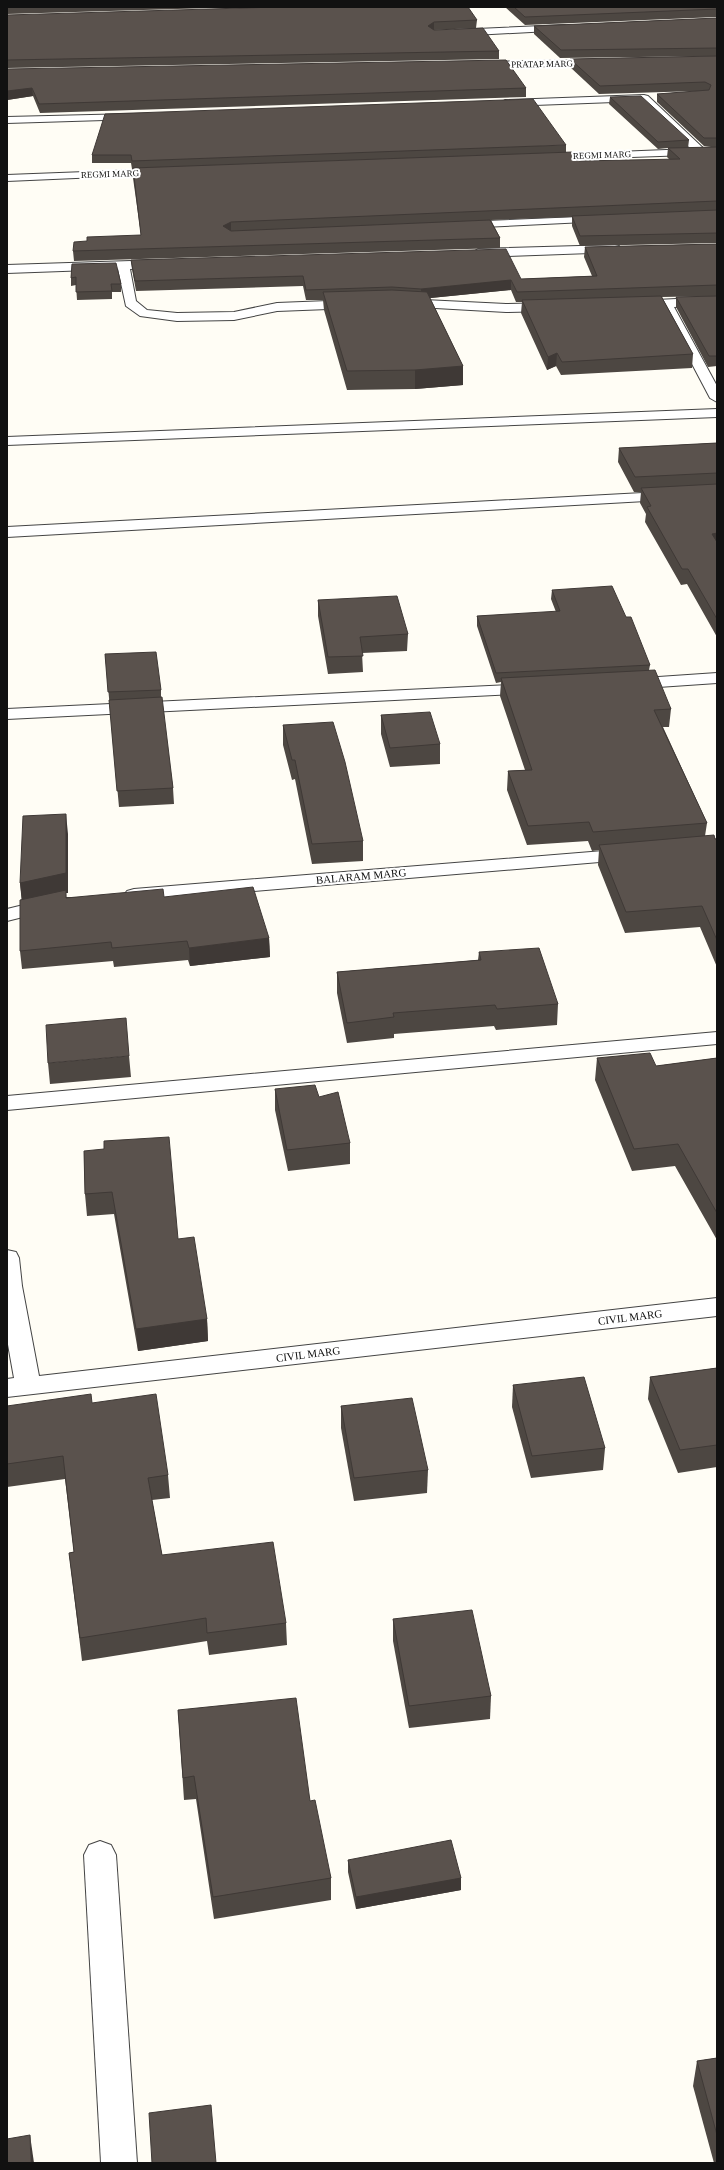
<svg xmlns="http://www.w3.org/2000/svg" width="724" height="2170" viewBox="0 0 724 2170" font-family="'Times New Roman',serif">
	<rect width="100%" height="100%" fill="#fffdf5"/>
	<g fill="none" stroke-linecap="round" stroke-linejoin="round">
		<g stroke="#444" stroke-width="2">
			<g id="minor">
				<polygon points="565,25 570,28 568,30 455,36 450,33 455,30"/>
				<polygon points="600,60 603,61 603,65 480,68 475,65 480,62"/>
				<polygon points="644,95 648,96 703,148 717,148 717,154 546,160 541,157 542,155 691,149 641,101 505,106 500,103 505,100"/>
				<polygon points="133,114 138,117 137,119 7,123 7,117"/>
				<polygon points="164,169 169,172 168,174 7,181 7,175"/>
				<polygon points="602,216 608,219 606,221 462,228 456,225 462,222"/>
				<polygon points="615,245 619,246 621,249 619,252 478,257 472,253 478,249"/>
				<polygon points="162,260 168,264 166,267 130,269 136,301 147,310 177,313 234,312 277,303 354,300 360,304 354,308 277,311 234,320 177,321 140,316 126,306 118,269 7,273 7,265"/>
				<polygon points="717,297 717,305 674,307 717,386 717,402 710,398 662,307 636,309 630,305 636,301"/>
				<polygon points="404,299 506,304 551,303 557,307 551,311 506,312 400,306 398,303 400,300"/>
				<polygon points="717,409 717,417 7,445 7,437"/>
				<polygon points="717,489 717,497 7,537 7,527"/>
				<polygon points="717,673 717,683 629,689 623,688 620,684 623,680 629,679"/>
				<polygon points="531,684 537,685 540,689 537,693 7,719 7,709"/>
				<polygon points="628,849 635,851 638,855 635,859 134,901 127,899 124,895 127,891 134,889"/>
				<polygon points="48,899 55,901 58,905 55,909 7,921 7,909"/>
				<polygon points="717,1032 717,1044 7,1110 7,1096"/>
				<polygon points="7,1250 16,1252 19,1258 22,1286 39,1376 717,1298 717,1316 7,1397 7,1379 14,1378 7,1339"/>
				<polygon points="100,1841 111,1845 116,1855 137,2163 101,2163 84,1855 89,1845"/>
			</g>
		</g>
		<use href="#minor" fill="#fff" fill-rule="evenodd"/>
	</g>
	<g fill="#4d4742">
		<polygon points="7,7 246,7 7,14"/>
		<polygon points="505,7 717,7 717,17 525,25"/>
		<polygon points="7,15 477,20 476,28 433,30 499,51 499,59 7,68"/>
		<polygon points="717,18 717,56 560,58 534,34 534,26"/>
		<polygon points="717,56 717,243 580,246 572,226 572,217 491,220 500,238 500,248 74,261 73,251 87,241 141,235 133,178 133,169 132,169 131,163 92,163 92,155 566,145 566,152 579,161 670,160 667,157 668,148 658,149 609,104 610,97 689,140 688,148 711,147 704,146 657,102 657,94 698,91 599,94 570,67 570,59"/>
		<polygon points="7,69 526,88 526,97 40,113 33,96 7,100"/>
		<polygon points="717,244 717,296 662,297 693,354 692,368 561,375 556,366 547,370 521,313 522,302 516,302 511,290 430,298 463,366 463,385 415,389 347,390 324,310 323,300 306,300 303,286 136,291 132,269 131,260 521,279 592,276 584,257 585,247"/>
		<polygon points="72,264 121,284 121,292 112,292 112,299 77,300 76,285 71,286 71,278"/>
		<polygon points="717,296 717,366 708,367 676,307 676,297"/>
		<polygon points="717,443 717,637 687,584 681,585 645,522 646,514 640,503 641,492 634,492 618,462 619,448"/>
		<polygon points="552,590 626,617 650,665 649,670 671,709 669,727 663,727 707,823 705,836 717,839 717,967 700,927 625,933 598,865 599,850 592,851 588,841 527,845 507,790 508,771 525,770 500,696 501,682 496,683 477,626 477,616 556,612 551,599"/>
		<polygon points="318,600 408,634 407,651 362,653 363,672 328,674 318,616"/>
		<polygon points="105,654 161,690 161,697 173,788 174,804 119,807"/>
		<polygon points="381,715 440,744 440,764 390,767 381,734"/>
		<polygon points="283,725 363,841 363,861 312,864 295,779 292,780 283,745"/>
		<polygon points="68,834 68,893 66,893 66,897 164,897 269,938 270,957 190,966 188,960 114,967 113,961 22,969 20,951 22,900 20,883"/>
		<polygon points="479,952 558,1004 557,1025 496,1030 494,1026 394,1034 394,1038 347,1043 337,993 337,972 478,960"/>
		<polygon points="129,1056 131,1077 50,1084 48,1063"/>
		<polygon points="597,1058 656,1066 717,1058 717,1240 675,1166 632,1171 595,1080"/>
		<polygon points="275,1089 350,1143 350,1164 288,1171 275,1110"/>
		<polygon points="84,1151 178,1239 207,1319 208,1341 138,1351 114,1214 87,1216 85,1194"/>
		<polygon points="717,1368 717,1467 678,1473 648,1399 650,1377"/>
		<polygon points="513,1385 605,1448 603,1470 531,1478 512,1407"/>
		<polygon points="92,1403 168,1475 170,1498 152,1500 162,1555 286,1623 287,1645 209,1655 207,1641 82,1661 69,1553 74,1552 65,1479 7,1487 7,1406"/>
		<polygon points="341,1406 428,1470 427,1493 354,1501 341,1428"/>
		<polygon points="393,1619 491,1696 490,1719 409,1728 393,1641"/>
		<polygon points="178,1710 310,1801 331,1878 331,1900 214,1919 196,1799 184,1800"/>
		<polygon points="348,1860 461,1878 461,1890 356,1909 348,1872"/>
		<polygon points="717,2058 717,2163 714,2163 693,2086 697,2061"/>
	</g>
	<g fill="#3f3936">
		<polygon points="434,22 434,30 428,35 428,26"/>
		<polygon points="32,88 33,96 7,100 7,91"/>
		<polygon points="231,222 231,232 223,226"/>
		<polygon points="511,280 511,290 421,299 421,289"/>
		<polygon points="557,353 556,366 547,370 548,357"/>
		<polygon points="463,366 463,385 415,389 415,370"/>
		<polygon points="717,533 717,548 712,534"/>
		<polygon points="66,814 68,834 68,893 66,893 67,908 22,904 20,883"/>
		<polygon points="269,938 270,957 190,966 189,948"/>
		<polygon points="207,1319 208,1341 138,1351 136,1329"/>
		<polygon points="461,1878 461,1890 356,1909 356,1897"/>
		<polygon points="30,2135 34,2163 31,2163"/>
	</g>
	<g fill="#5a524d" stroke="#3f3936">
		<polygon points="277,7 468,7 477,20 434,22 428,26 434,30 483,28 499,51 7,60 7,15"/>
		<polygon points="514,7 717,7 717,9 525,17"/>
		<polygon points="717,18 717,48 561,50 534,26"/>
		<polygon points="717,56 717,138 704,138 657,94 709,90 711,85 705,82 600,86 570,59"/>
		<polygon points="506,60 526,88 39,104 32,88 7,91 7,69"/>
		<polygon points="641,96 689,140 658,142 610,97"/>
		<polygon points="533,99 566,145 132,161 131,155 92,155 105,114"/>
		<polygon points="717,147 717,201 231,222 223,226 231,231 490,220 500,238 73,251 74,242 87,241 87,237 141,235 133,168 572,152 579,161 680,159 668,148"/>
		<polygon points="717,210 717,233 580,236 572,216"/>
		<polygon points="717,244 717,285 517,292 511,280 421,289 392,287 306,290 303,276 135,281 131,260 506,249 521,279 597,276 585,247"/>
		<polygon points="116,263 121,284 111,284 112,291 76,292 76,277 71,278 72,264"/>
		<polygon points="392,290 427,292 463,366 415,370 347,371 323,292"/>
		<polygon points="661,296 693,354 562,362 557,353 548,357 522,300"/>
		<polygon points="717,296 717,356 709,356 676,297"/>
		<polygon points="717,443 717,473 635,477 619,448"/>
		<polygon points="717,484 717,533 712,534 717,542 717,619 688,569 682,569 647,507 651,506 641,488"/>
		<polygon points="612,586 626,617 631,617 650,665 496,673 477,616 560,611 552,590"/>
		<polygon points="397,596 408,634 360,637 363,656 328,657 318,600"/>
		<polygon points="156,652 161,690 108,692 105,654"/>
		<polygon points="655,670 671,709 654,710 707,823 593,832 589,822 528,826 508,771 532,770 501,678"/>
		<polygon points="162,697 173,788 117,791 109,700"/>
		<polygon points="430,712 440,744 390,748 381,715"/>
		<polygon points="333,722 345,762 363,841 312,844 295,760 292,760 283,725"/>
		<polygon points="66,814 66,873 20,883 23,816"/>
		<polygon points="714,835 715,839 717,839 717,940 702,906 626,912 599,845"/>
		<polygon points="253,887 269,938 189,948 187,941 112,948 111,942 20,951 20,900 66,890 66,898 163,889 164,897"/>
		<polygon points="539,948 558,1004 497,1009 495,1005 393,1013 394,1017 347,1023 337,972 481,960 479,952"/>
		<polygon points="126,1018 129,1056 48,1063 46,1025"/>
		<polygon points="650,1053 656,1066 717,1058 717,1213 678,1144 634,1149 597,1058"/>
		<polygon points="315,1085 319,1097 338,1092 350,1143 287,1150 275,1089"/>
		<polygon points="169,1137 178,1239 194,1237 207,1319 136,1329 112,1192 85,1194 84,1151 104,1149 104,1141"/>
		<polygon points="717,1368 717,1445 680,1450 650,1377"/>
		<polygon points="584,1377 605,1448 532,1456 513,1385"/>
		<polygon points="91,1394 92,1403 156,1394 168,1475 148,1478 162,1555 273,1542 286,1623 207,1633 206,1618 80,1638 69,1553 74,1552 63,1456 7,1464 7,1406"/>
		<polygon points="412,1398 428,1470 354,1478 341,1406"/>
		<polygon points="472,1610 491,1696 409,1706 393,1619"/>
		<polygon points="296,1698 310,1801 315,1800 331,1878 213,1897 194,1776 183,1778 178,1710"/>
		<polygon points="451,1840 461,1878 356,1897 348,1860"/>
		<polygon points="717,2058 717,2135 697,2061"/>
		<polygon points="211,2105 216,2163 152,2163 149,2113"/>
		<polygon points="30,2135 31,2163 7,2163 7,2139"/>
	</g>
	<g text-anchor="middle" stroke-width="4" stroke-linejoin="round" paint-order="stroke">
		<g font-size="9" fill="#111" stroke="#fff">
			<text transform="translate(542 64) rotate(-1)" y="3">PRATAP MARG</text>
			<text transform="translate(602 155) rotate(-2)" y="3">REGMI MARG</text>
			<text transform="translate(110 174) rotate(-2)" y="3">REGMI MARG</text>
		</g>
		<g font-size="11" fill="#111" stroke="#fff">
			<text transform="translate(361 876) rotate(-5)" y="4">BALARAM MARG</text>
			<text transform="translate(630 1317) rotate(-7)" y="4">CIVIL MARG</text>
			<text transform="translate(308 1354) rotate(-7)" y="4">CIVIL MARG</text>
		</g>
	</g>
	<rect width="724" height="2170" fill="none" stroke="#111111" stroke-width="16"/>
</svg>
